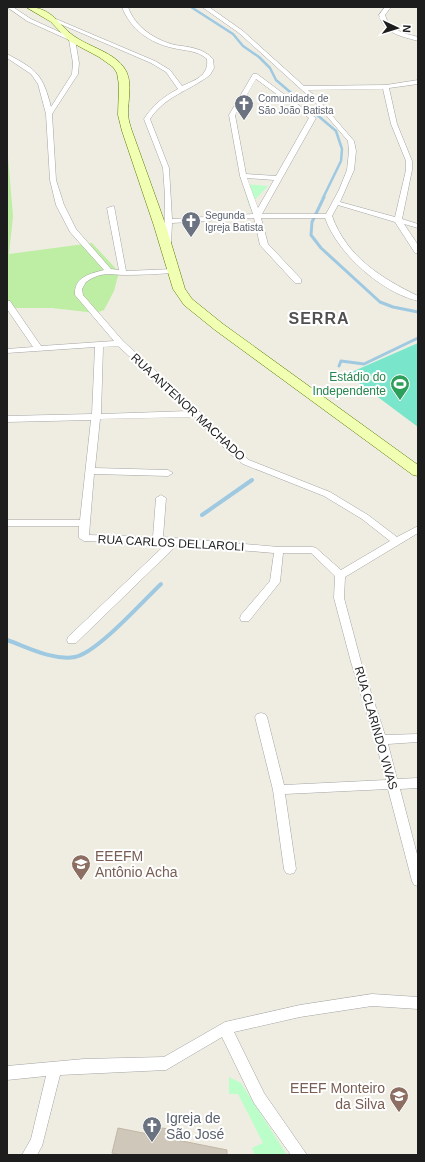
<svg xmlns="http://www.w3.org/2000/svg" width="425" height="1162" viewBox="0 0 425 1162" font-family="Arial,sans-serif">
	<rect width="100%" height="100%" fill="#efede2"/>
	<polygon fill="#beeea3" points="7,145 13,216 9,254 92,243 119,272 114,291 104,310 96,313 52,308 7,308"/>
	<g fill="#bbfeca">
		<polygon points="244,184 268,186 249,206"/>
		<polygon points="229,1077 241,1083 287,1155 255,1155 252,1148 263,1143 238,1094 229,1094"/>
	</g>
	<polygon fill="#79e6cb" points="418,343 418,427 347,374"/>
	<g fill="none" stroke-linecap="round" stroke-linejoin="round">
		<polyline stroke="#9fc9e1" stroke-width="2.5" points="191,7 233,34 243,46 259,57 270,68 276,80 336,131 342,149 341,161 323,198"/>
		<g stroke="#9fc9e1" stroke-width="3">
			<polyline points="324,197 312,222 311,235 321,248 380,302 393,307 418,312"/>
			<polyline points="339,366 341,361 364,364 418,338"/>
		</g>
		<g stroke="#9fc9e1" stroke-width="4">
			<polyline points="202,515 252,480"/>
			<path d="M 7,640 C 27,647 53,661 75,657 C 97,653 143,601 161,584"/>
		</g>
	</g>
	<polygon fill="#d0c7bb" stroke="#c2b5a3" points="154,1127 169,1129 167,1138 227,1150 227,1155 120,1155 112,1153 118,1128 153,1135"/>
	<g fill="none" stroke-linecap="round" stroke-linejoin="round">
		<g stroke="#a4a4a4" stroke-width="1">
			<g id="street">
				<path d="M 7,7 L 13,7 L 31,19 L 75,39 L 79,63 L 78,74 L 52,114 L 56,180 L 64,205 L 76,229 L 111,269 L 119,270 L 107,208 L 114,206 L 126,271 L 173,269 L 177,271 L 173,273 C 157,274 141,275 125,275 C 109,275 102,271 86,282 L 82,289 L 83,295 L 123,341 L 200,412 L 235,449 L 249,460 L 330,492 L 368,515 L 397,537 L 418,526 L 418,533 L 345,577 L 344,598 L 361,662 L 385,735 L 418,734 L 418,742 L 388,744 L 397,779 L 418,778 L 418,788 L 400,789 L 418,858 L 418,886 L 414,885 L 412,881 L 388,789 L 285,794 L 296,869 L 294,873 L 290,874 L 286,873 L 284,869 L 273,790 L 255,717 L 257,714 L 261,713 L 265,714 L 267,717 L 284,785 L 386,780 L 375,740 L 351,662 L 334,598 L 335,576 L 311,553 L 283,553 L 280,582 L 249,621 L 241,621 L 240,618 L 241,615 L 270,581 L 274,553 L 177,545 L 76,643 L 68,643 L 67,640 L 68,637 L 166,544 L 84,541 L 79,538 L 79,526 L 7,526 L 7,520 L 80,520 L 91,420 L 7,422 L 7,416 L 92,414 L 95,347 L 7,353 L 7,349 L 33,347 L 7,309 L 7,301 L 10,301 L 41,346 L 114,341 L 75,295 C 74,277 89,274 104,270 L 70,232 L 56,205 L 50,180 L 46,114 L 38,84 L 31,74 L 7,58 L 7,54 L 9,55 C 37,70 43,75 51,107 L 72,74 L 73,63 L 69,40 L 27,21 ZM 118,346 L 189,411 L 101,414 L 103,347 ZM 195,417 L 229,453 L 243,464 L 324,496 L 362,519 L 390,541 L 341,570 L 316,548 L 313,547 L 279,547 L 163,537 L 166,498 L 161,495 L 156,498 L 153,537 L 89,535 L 94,474 L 168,476 L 173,473 L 168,470 L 95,468 L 100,419 Z"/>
				<path d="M 122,7 L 128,7 C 135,27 155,40 175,45 C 189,47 203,48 213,59 L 214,68 L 210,75 C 189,91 165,96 150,119 L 169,168 L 172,219 L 253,214 L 240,176 L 229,115 L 253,74 L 257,74 L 316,118 L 262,214 L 326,214 L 339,190 L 347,170 L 349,151 L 348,141 L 314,101 L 239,33 L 202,7 L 209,7 L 243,31 L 304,86 L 386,85 L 418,80 L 418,84 L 389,88 L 397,124 L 412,161 L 412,170 L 402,219 L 418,224 L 418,228 L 404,224 L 418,245 L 418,253 L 415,253 L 395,222 L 338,205 L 332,216 C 347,257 381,278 418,296 L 418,301 C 381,292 338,254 325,218 L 261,218 L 268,244 L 301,279 L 301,283 L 295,283 L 260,245 L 254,218 L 172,223 L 171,243 L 167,245 L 164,245 L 165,196 L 163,168 L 144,119 C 153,105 163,97 178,89 L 166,72 L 151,63 L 51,20 L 56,19 L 155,61 L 170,70 L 182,86 C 195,80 209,76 207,59 C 197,50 185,51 173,48 C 150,43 130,29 122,7 ZM 256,79 L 309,118 L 276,176 L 246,174 L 235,115 ZM 383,89 L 391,124 L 406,161 L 406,170 L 395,217 L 340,202 L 354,170 L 356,151 L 354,141 L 318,99 L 308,90 ZM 247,178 L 274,180 L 258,208 Z"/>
				<path d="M 385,7 L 391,7 L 385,15 C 390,31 404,33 418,37 L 418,41 C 401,36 384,34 379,15 Z"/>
				<polygon points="372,994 418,997 418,1009 372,1006 300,1017 234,1032 264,1093 307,1155 291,1155 254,1103 222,1037 166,1070 60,1075 42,1146 37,1155 22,1155 31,1139 46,1076 7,1080 7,1066 84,1059 164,1057 225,1022 300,1005"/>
			</g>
		</g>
		<g stroke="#5b7900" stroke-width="1">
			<path id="secondary" d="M 26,7 C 55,7 57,26 77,38 C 92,48 119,54 127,73 C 132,85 128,101 128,113 C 128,119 130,125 132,131 L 166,226 L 185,289 L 192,299 L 223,324 L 418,465 L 418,476 L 413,475 L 215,330 L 184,305 L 173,289 L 154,226 L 122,131 L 118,115 L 119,85 L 117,73 L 113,67 L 99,57 L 69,41 L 51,22 Z"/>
		</g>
		<use href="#street" fill="#fff" fill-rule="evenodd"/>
		<use href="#secondary" fill="#f0ffb1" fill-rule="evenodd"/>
	</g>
	<defs>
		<g id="church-pin" transform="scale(1)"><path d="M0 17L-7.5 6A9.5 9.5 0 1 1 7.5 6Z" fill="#6b7280" stroke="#fff"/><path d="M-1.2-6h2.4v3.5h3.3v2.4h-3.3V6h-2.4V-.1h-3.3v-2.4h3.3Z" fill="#fff"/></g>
		<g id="stadium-pin" transform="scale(1)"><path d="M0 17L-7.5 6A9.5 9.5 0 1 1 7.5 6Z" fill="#2e9e5b" stroke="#fff"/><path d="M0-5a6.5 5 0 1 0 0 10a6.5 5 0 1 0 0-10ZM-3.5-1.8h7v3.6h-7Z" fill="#fff"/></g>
		<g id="school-pin" transform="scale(1)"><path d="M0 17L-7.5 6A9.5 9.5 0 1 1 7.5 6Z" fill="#8d6e63" stroke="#fff"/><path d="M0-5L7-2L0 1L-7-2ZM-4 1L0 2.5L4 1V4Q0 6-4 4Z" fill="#fff"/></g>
	</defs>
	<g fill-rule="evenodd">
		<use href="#church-pin" x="244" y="104"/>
		<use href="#church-pin" x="191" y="221"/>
		<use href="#stadium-pin" x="400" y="384"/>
		<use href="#school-pin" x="81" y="864"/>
		<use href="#school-pin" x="399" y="1096"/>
		<use href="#church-pin" x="152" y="1126"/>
	</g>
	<g text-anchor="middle" stroke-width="4" stroke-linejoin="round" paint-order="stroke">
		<g font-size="10" fill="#5b616d" stroke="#fff" text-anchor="start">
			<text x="258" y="102">Comunidade de<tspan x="258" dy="12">São João Batista</tspan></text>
			<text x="205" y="219">Segunda<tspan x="205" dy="12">Igreja Batista</tspan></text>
		</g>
		<g font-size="12" fill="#27864d" stroke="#fff" text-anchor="end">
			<text x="386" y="381">Estádio do<tspan x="386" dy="14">Independente</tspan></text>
		</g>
		<g font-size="12" fill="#1d1d1d" stroke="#fff">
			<text transform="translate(188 407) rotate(43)" y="4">RUA ANTENOR MACHADO</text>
			<text transform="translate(171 543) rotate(3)" y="4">RUA CARLOS DELLAROLI</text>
			<text transform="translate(376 728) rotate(74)" y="4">RUA CLARINDO VIVAS</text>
		</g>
		<g font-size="14" fill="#785e54" stroke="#fff" text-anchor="start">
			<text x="95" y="861">EEEFM<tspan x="95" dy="16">Antônio Acha</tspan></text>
			<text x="385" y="1093" text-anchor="end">EEEF Monteiro<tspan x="385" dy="16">da Silva</tspan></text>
		</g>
		<g font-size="14" fill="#5b616d" stroke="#fff" text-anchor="start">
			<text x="166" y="1123">Igreja de<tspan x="166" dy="16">São José</tspan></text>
		</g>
		<g font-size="16" font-weight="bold" letter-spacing="1" fill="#505050" stroke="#fff">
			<text x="319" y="324">SERRA</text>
		</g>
	</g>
	<rect width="425" height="1162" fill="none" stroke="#1d1d1d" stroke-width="16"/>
	<g transform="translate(397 28) rotate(94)" stroke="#ffffff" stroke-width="3" paint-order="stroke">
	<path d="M0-3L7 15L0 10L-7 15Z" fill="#1d1d1d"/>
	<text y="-6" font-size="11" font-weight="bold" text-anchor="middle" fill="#1d1d1d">N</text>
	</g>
</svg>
